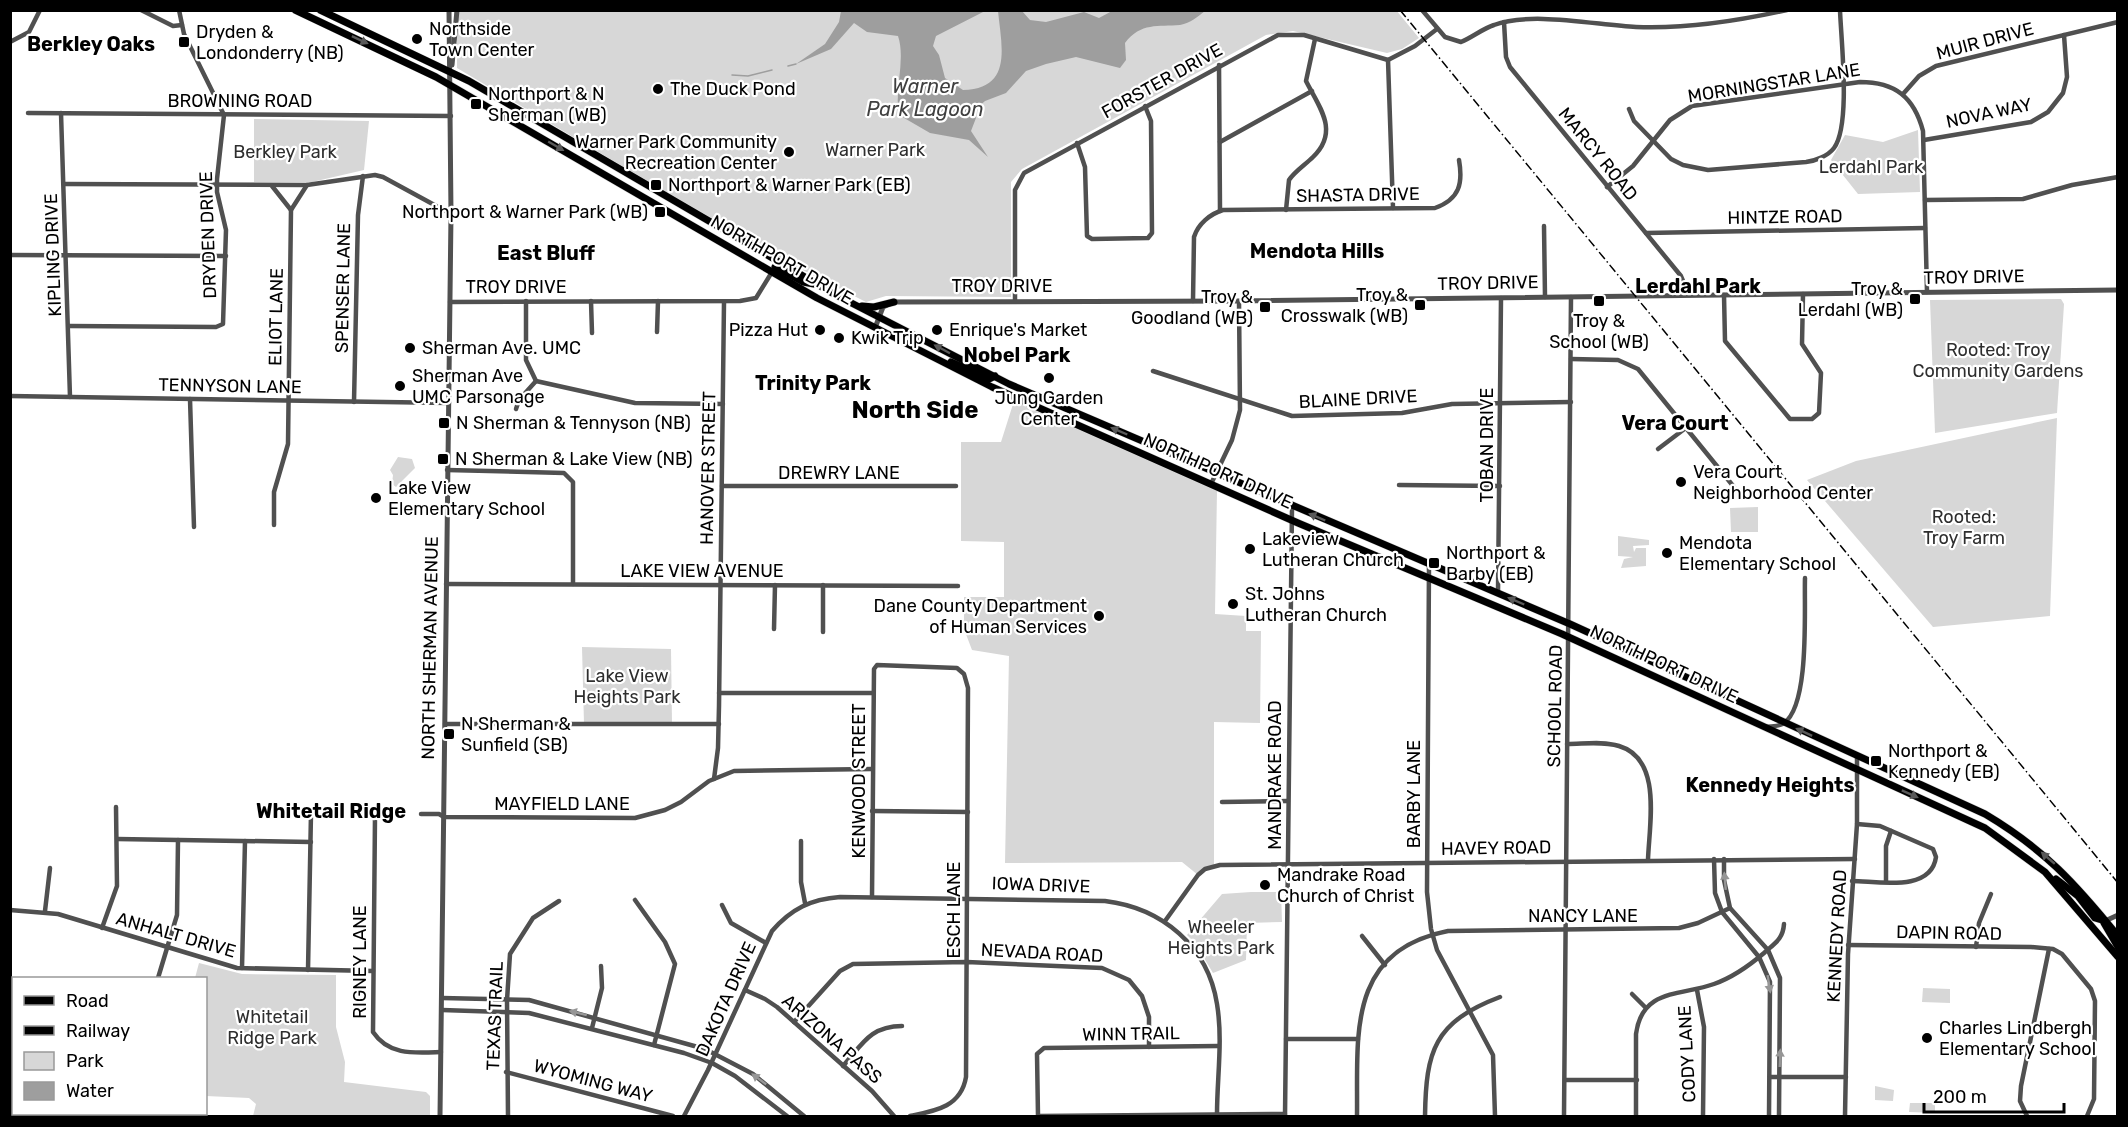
<svg xmlns="http://www.w3.org/2000/svg" width="2128" height="1127" viewBox="0 0 2128 1127" font-family="Rubik,sans-serif">
	<rect width="100%" height="100%" fill="#fff"/>
	<g fill="#d7d7d7">
		<polygon points="1396,10 1419,38 1402,49 1387,53 1293,31 1266,35 1022,169 1011,182 1011,297 886,296 866,302 763,250 457,68 457,11"/>
		<polygon points="254,119 369,121 364,170 312,182 254,182"/>
		<polygon points="1918,130 1920,192 1858,194 1831,160 1845,135 1883,142"/>
		<polygon points="2061,299 2064,304 2057,413 1935,433 1930,300"/>
		<polygon points="1014,401 1217,490 1215,614 1246,616 1246,631 1261,631 1260,723 1214,722 1214,866 1198,875 1182,862 1005,863 1009,656 972,650 964,629 964,597 1004,597 1004,542 961,541 961,442 1001,442"/>
		<polygon points="2057,418 2050,616 1933,627 1807,480 1856,461"/>
		<polygon points="398,457 412,459 415,468 396,487 392,484 393,475 390,470"/>
		<polygon points="1758,507 1758,532 1731,532 1730,508"/>
		<polygon points="1618,536 1649,540 1649,545 1633,546 1634,552 1636,548 1646,548 1646,566 1621,568 1624,559 1633,557 1618,556"/>
		<polygon points="582,647 671,649 672,724 584,724"/>
		<polygon points="1251,892 1281,892 1282,922 1247,923 1246,960 1213,973 1195,943 1187,935 1222,894"/>
		<polygon points="199,963 242,974 336,975 336,1027 345,1062 344,1082 426,1092 430,1096 430,1116 253,1116 256,1104 249,1098 206,1096 206,978 195,978"/>
		<polygon points="1923,988 1950,989 1950,1003 1922,1002"/>
		<polygon points="1875,1086 1894,1090 1893,1101 1875,1100"/>
		<polygon points="1910,1103 1935,1103 1935,1113 1909,1112"/>
	</g>
	<path fill="#9e9e9e" d="M 841,11 L 985,11 L 936,36 L 933,46 L 939,55 L 945,78 L 963,90 C 1014,89 1001,44 998,11 L 1022,11 L 1030,20 L 1046,22 L 1084,12 L 1099,18 L 1112,11 L 1205,11 C 1197,17 1191,23 1180,25 C 1158,27 1141,22 1125,43 L 1126,60 L 1120,68 L 1076,57 L 1046,64 L 1026,71 L 1006,93 L 985,101 L 975,110 L 976,118 L 971,131 L 988,157 L 969,140 L 930,133 L 899,115 C 894,89 906,60 898,36 L 867,32 L 854,23 L 831,49 L 796,64 L 825,44 L 839,22 Z"/>
	<g fill="none" stroke-linecap="round" stroke-linejoin="round">
		<g stroke="#9e9e9e" stroke-width="1.5">
			<polyline points="788,66 796,64"/>
			<polyline points="732,75 748,76 772,70"/>
		</g>
		<g stroke="#dbdbdb" stroke-width="8">
			<g id="primary">
				<polyline points="295,10 436,77 817,298 992,387 1298,523 1562,634 1985,828 2045,872 2118,957"/>
				<path d="M 320,10 L 469,81 L 834,294 L 1009,384 L 1570,624 L 1985,814 C 2044,849 2075,883 2118,936"/>
				<polyline points="775,267 803,282 814,284"/>
				<polyline points="862,306 874,307 894,302"/>
				<polyline points="951,362 989,379 995,376"/>
				<polyline points="2056,879 2078,896 2095,918 2105,921"/>
				<polyline points="2104,923 2118,947"/>
			</g>
		</g>
		<g stroke="#505050" stroke-width="4.5">
			<polyline points="141,10 173,26 182,25"/>
			<path d="M 1422,10 L 1445,37 L 1461,42 C 1473,37 1482,29 1494,25 C 1531,11 1596,25 1636,27 C 1686,29 1738,21 1787,10"/>
			<polyline points="1504,22 1506,57 1510,67 1681,276 1689,295"/>
			<polyline points="10,42 29,32 40,10"/>
			<polyline points="1388,60 1393,208"/>
			<polyline points="1219,65 1220,211"/>
			<polyline points="1903,94 1919,76 1936,66 2118,22"/>
			<path d="M 1629,109 L 1634,121 L 1671,159 L 1683,165 L 1708,170 L 1806,162 C 1815,161 1828,156 1834,148 C 1851,125 1841,40 1840,10"/>
			<polyline points="28,113 451,116"/>
			<polyline points="61,113 70,397"/>
			<polyline points="1924,140 2031,122 2048,112 2063,93 2067,77 2064,35"/>
			<polyline points="1220,142 1312,91"/>
			<polyline points="1077,143 1085,167 1087,236 1092,239 1148,238 1152,233 1151,121 1145,106"/>
			<polyline points="64,184 307,185 375,175 383,177 451,214"/>
			<polyline points="272,186 291,210"/>
			<path d="M 1607,187 L 1633,166 L 1670,120 L 1692,106 L 1860,82 C 1895,82 1914,97 1923,131 L 1927,292"/>
			<polyline points="1925,200 2023,199 2072,185 2118,177"/>
			<path d="M 1286,210 L 1289,180 C 1295,171 1305,165 1313,157 C 1340,131 1319,107 1306,81 L 1315,39"/>
			<polyline points="1544,226 1545,297"/>
			<polyline points="1646,233 1925,228"/>
			<polyline points="10,255 226,256"/>
			<polyline points="1724,295 1725,341 1790,419 1812,419 1819,413 1821,373 1802,344 1803,294"/>
			<polyline points="526,301 526,360 536,381"/>
			<polyline points="591,301 592,333"/>
			<polyline points="1015,301 1015,190 1024,173 1278,35 1304,35 1388,60 1415,46 1437,29"/>
			<path d="M 1193,301 L 1194,237 C 1198,224 1210,214 1223,210 L 1435,208 C 1460,199 1463,183 1459,160"/>
			<polyline points="450,302 740,301 756,298 772,272"/>
			<polyline points="69,326 216,327 223,324 226,230 217,192 217,179 224,115 184,34 179,10"/>
			<polyline points="657,332 658,301"/>
			<polyline points="1571,359 1618,360 1638,369 1734,487"/>
			<polyline points="1153,371 1292,416 1402,413 1452,404 1571,402"/>
			<polyline points="536,381 635,403 723,404"/>
			<polyline points="10,396 449,403"/>
			<polyline points="190,399 194,527"/>
			<polyline points="354,402 358,215 363,176"/>
			<polyline points="516,409 519,400 536,381"/>
			<polyline points="1658,449 1687,427"/>
			<polyline points="447,470 564,473 573,482 573,584"/>
			<polyline points="1211,484 1232,440 1240,410 1239,301"/>
			<polyline points="1399,485 1500,486"/>
			<polyline points="722,486 956,486"/>
			<polyline points="274,525 274,492 288,444 291,210 307,185"/>
			<polyline points="1429,564 1427,892 1431,929 1437,950 1493,1055 1495,1116"/>
			<polyline points="446,584 958,586"/>
			<polyline points="1498,593 1501,298"/>
			<polyline points="774,629 775,585"/>
			<polyline points="823,632 823,585"/>
			<polyline points="719,693 873,693"/>
			<polyline points="445,724 719,724"/>
			<path d="M 1766,727 C 1772,726 1779,727 1784,723 C 1810,705 1804,609 1805,578"/>
			<path d="M 1567,744 C 1584,744 1603,741 1619,746 C 1663,759 1649,825 1648,860"/>
			<polyline points="714,779 718,748 719,706 724,302"/>
			<polyline points="1222,802 1288,801"/>
			<polyline points="872,811 968,812"/>
			<polyline points="421,814 439,814 444,817 635,818 665,810 681,802 709,781 734,771 872,769"/>
			<path d="M 375,816 L 373,1032 C 389,1056 415,1053 441,1052"/>
			<polyline points="117,839 311,842"/>
			<polyline points="801,841 801,882 805,903"/>
			<polyline points="1714,859 1715,893 1722,912 1759,957 1770,982 1769,1116"/>
			<polyline points="1724,859 1724,880 1730,908 1768,950 1780,978 1779,1116"/>
			<path d="M 1852,881 C 1877,881 1931,893 1936,857 L 1933,849 L 1880,826 L 1857,824"/>
			<polyline points="1886,881 1886,846 1891,831"/>
			<path d="M 872,897 L 874,669 L 877,665 L 957,668 L 964,674 L 968,688 L 966,1077 C 961,1107 935,1111 910,1116"/>
			<polyline points="635,900 665,942 675,964 654,1045"/>
			<polyline points="722,905 731,923 766,943"/>
			<polyline points="10,910 58,914 237,968 373,971"/>
			<polyline points="45,911 50,868"/>
			<polyline points="1165,921 1198,875 1205,869 1220,865 1855,859"/>
			<polyline points="102,928 117,886 116,807"/>
			<polyline points="1362,936 1385,965"/>
			<polyline points="1848,945 2031,947 2053,949 2062,954 2091,989 2095,1001 2094,1099 2087,1116"/>
			<polyline points="1976,947 1979,923 1991,894"/>
			<polyline points="242,968 245,841"/>
			<polyline points="308,970 311,813"/>
			<polyline points="158,978 177,915 178,840"/>
			<polyline points="745,990 765,999 777,1007 872,1091 894,1116"/>
			<polyline points="1697,990 1704,1027 1703,1116"/>
			<polyline points="1632,994 1646,1008"/>
			<polyline points="442,998 529,1000 705,1049 753,1074 804,1116"/>
			<polyline points="442,1010 529,1013 684,1053 712,1063 735,1076 787,1116"/>
			<polyline points="794,1022 840,971 853,964 967,962 1102,968 1129,980 1142,996 1149,1017 1149,1047"/>
			<polyline points="592,1028 602,988 601,966"/>
			<polyline points="1286,1039 1358,1039"/>
			<polyline points="10,1050 14,1050"/>
			<path d="M 843,1066 C 862,1045 870,1026 902,1026"/>
			<polyline points="506,1072 673,1116"/>
			<polyline points="1770,1077 1846,1077"/>
			<polyline points="1565,1080 1637,1080"/>
			<polyline points="508,1116 507,1000 510,954 533,918 559,901"/>
			<path d="M 684,1116 L 708,1070 L 772,931 C 791,909 811,899 840,897 L 1105,901 C 1162,908 1208,946 1217,1004 C 1223,1040 1217,1078 1217,1114"/>
			<polyline points="1038,1116 1285,1114"/>
			<polyline points="1038,1116 1037,1054 1044,1048 1218,1046"/>
			<polyline points="1285,1116 1292,507"/>
			<path d="M 1357,1116 C 1358,1036 1346,951 1448,931 L 1679,928 L 1698,923 L 1730,908"/>
			<path d="M 1425,1116 C 1426,1051 1434,1022 1500,997"/>
			<polyline points="1564,1116 1571,297"/>
			<path d="M 1636,1116 L 1636,1034 C 1642,988 1681,996 1714,984 C 1731,978 1750,965 1764,953 C 1775,943 1783,939 1784,924"/>
			<polyline points="1845,1116 1848,954 1857,824 1857,756"/>
			<polyline points="2027,1116 2020,1101 2021,1086 2049,949"/>
		</g>
		<g stroke="#505050" stroke-width="5">
			<polyline points="452,65 457,10"/>
			<polyline points="875,328 883,307 894,302 1239,301 2118,290"/>
			<polyline points="2105,921 2118,915"/>
			<polyline points="440,1116 451,214 449,10"/>
		</g>
		<use href="#primary" stroke="#000" stroke-width="7"/>
		<polyline stroke="#000" stroke-width="1.5" stroke-dasharray="9 3 1.5 3" stroke-linecap="butt" points="1400,10 2118,883"/>
	</g>
	<defs><path id="oneway-solid" d="M-6-.8H1V-3.2L6.5 0L1 3.2V.8H-6Z" transform="scale(1.5)"/></defs>
	<g fill="#595959">
		<use href="#oneway-solid" transform="translate(360 40) rotate(25)"/>
		<use href="#oneway-solid" transform="translate(556 146) rotate(30)"/>
		<use href="#oneway-solid" transform="translate(942 349) rotate(-152)"/>
		<use href="#oneway-solid" transform="translate(1119 431) rotate(-157)"/>
		<use href="#oneway-solid" transform="translate(1317 517) rotate(-157)"/>
		<use href="#oneway-solid" transform="translate(1516 601) rotate(-157)"/>
		<use href="#oneway-solid" transform="translate(1804 732) rotate(-155)"/>
		<use href="#oneway-solid" transform="translate(1910 794) rotate(24)"/>
		<use href="#oneway-solid" transform="translate(2048 858) rotate(-139)"/>
	</g>
	<g fill="#969696">
		<use href="#oneway-solid" transform="translate(1725 881) rotate(-95)"/>
		<use href="#oneway-solid" transform="translate(1769 984) rotate(81)"/>
		<use href="#oneway-solid" transform="translate(578 1013) rotate(-166)"/>
		<use href="#oneway-solid" transform="translate(1780 1058) rotate(-88)"/>
		<use href="#oneway-solid" transform="translate(759 1079) rotate(-143)"/>
	</g>
	<g fill="#000" stroke="#fff" stroke-width="2">
		<circle cx="417" cy="39" r="6"/>
		<rect x="178" y="36" width="12" height="12" rx="3"/>
		<circle cx="658" cy="89" r="6"/>
		<rect x="470" y="98" width="12" height="12" rx="3"/>
		<circle cx="789" cy="152" r="6"/>
		<rect x="650" y="179" width="12" height="12" rx="3"/>
		<rect x="654" y="206" width="12" height="12" rx="3"/>
		<rect x="1909" y="293" width="12" height="12" rx="3"/>
		<rect x="1593" y="295" width="12" height="12" rx="3"/>
		<rect x="1414" y="299" width="12" height="12" rx="3"/>
		<rect x="1259" y="301" width="12" height="12" rx="3"/>
		<circle cx="820" cy="330" r="6"/>
		<circle cx="937" cy="330" r="6"/>
		<circle cx="839" cy="338" r="6"/>
		<circle cx="410" cy="348" r="6"/>
		<circle cx="1049" cy="378" r="6"/>
		<circle cx="400" cy="386" r="6"/>
		<rect x="438" y="417" width="12" height="12" rx="3"/>
		<rect x="437" y="453" width="12" height="12" rx="3"/>
		<circle cx="1681" cy="482" r="6"/>
		<circle cx="376" cy="498" r="6"/>
		<circle cx="1250" cy="549" r="6"/>
		<circle cx="1667" cy="553" r="6"/>
		<rect x="1428" y="557" width="12" height="12" rx="3"/>
		<circle cx="1233" cy="604" r="6"/>
		<circle cx="1099" cy="616" r="6"/>
		<rect x="443" y="728" width="12" height="12" rx="3"/>
		<rect x="1870" y="755" width="12" height="12" rx="3"/>
		<circle cx="1265" cy="885" r="6"/>
		<circle cx="1927" cy="1038" r="6"/>
	</g>
	<g text-anchor="middle" stroke-width="4.5" stroke-linejoin="round" paint-order="stroke">
		<g font-size="18" fill="#000" stroke="#fff" text-anchor="start">
			<text x="429" y="35">Northside<tspan x="429" dy="21">Town Center</tspan></text>
			<text x="196" y="38">Dryden &amp;<tspan x="196" dy="21">Londonderry (NB)</tspan></text>
			<text x="670" y="95">The Duck Pond</text>
			<text x="488" y="100">Northport &amp; N<tspan x="488" dy="21">Sherman (WB)</tspan></text>
			<text x="777" y="148" text-anchor="end">Warner Park Community<tspan x="777" dy="21">Recreation Center</tspan></text>
			<text x="668" y="191">Northport &amp; Warner Park (EB)</text>
			<text x="648" y="218" text-anchor="end">Northport &amp; Warner Park (WB)</text>
			<text x="1903" y="295" text-anchor="end">Troy &amp;<tspan x="1903" dy="21">Lerdahl (WB)</tspan></text>
			<text x="1408" y="301" text-anchor="end">Troy &amp;<tspan x="1408" dy="21">Crosswalk (WB)</tspan></text>
			<text x="1253" y="303" text-anchor="end">Troy &amp;<tspan x="1253" dy="21">Goodland (WB)</tspan></text>
			<text x="1599" y="327" text-anchor="middle">Troy &amp;<tspan x="1599" dy="21">School (WB)</tspan></text>
			<text x="808" y="336" text-anchor="end">Pizza Hut</text>
			<text x="949" y="336">Enrique's Market</text>
			<text x="851" y="344">Kwik Trip</text>
			<text x="422" y="354">Sherman Ave. UMC</text>
			<text x="412" y="382">Sherman Ave<tspan x="412" dy="21">UMC Parsonage</tspan></text>
			<text x="1049" y="404" text-anchor="middle">Jung Garden<tspan x="1049" dy="21">Center</tspan></text>
			<text x="456" y="429">N Sherman &amp; Tennyson (NB)</text>
			<text x="455" y="465">N Sherman &amp; Lake View (NB)</text>
			<text x="1693" y="478">Vera Court<tspan x="1693" dy="21">Neighborhood Center</tspan></text>
			<text x="388" y="494">Lake View<tspan x="388" dy="21">Elementary School</tspan></text>
			<text x="1262" y="545">Lakeview<tspan x="1262" dy="21">Lutheran Church</tspan></text>
			<text x="1679" y="549">Mendota<tspan x="1679" dy="21">Elementary School</tspan></text>
			<text x="1446" y="559">Northport &amp;<tspan x="1446" dy="21">Barby (EB)</tspan></text>
			<text x="1245" y="600">St. Johns<tspan x="1245" dy="21">Lutheran Church</tspan></text>
			<text x="1087" y="612" text-anchor="end">Dane County Department<tspan x="1087" dy="21">of Human Services</tspan></text>
			<text x="461" y="730">N Sherman &amp;<tspan x="461" dy="21">Sunfield (SB)</tspan></text>
			<text x="1888" y="757">Northport &amp;<tspan x="1888" dy="21">Kennedy (EB)</tspan></text>
			<text x="1277" y="881">Mandrake Road<tspan x="1277" dy="21">Church of Christ</tspan></text>
			<text x="1939" y="1034">Charles Lindbergh<tspan x="1939" dy="21">Elementary School</tspan></text>
		</g>
		<g font-size="18" fill="#000" stroke="#fff">
			<text transform="translate(1985 41) rotate(-15)" y="6">MUIR DRIVE</text>
			<text transform="translate(1162 81) rotate(-29)" y="6">FORSTER DRIVE</text>
			<text transform="translate(1774 83) rotate(-9)" y="6">MORNINGSTAR LANE</text>
			<text x="240" y="107">BROWNING ROAD</text>
			<text transform="translate(1989 113) rotate(-12)" y="6">NOVA WAY</text>
			<text transform="translate(1598 154) rotate(51)" y="6">MARCY ROAD</text>
			<text transform="translate(1358 195) rotate(-1)" y="6">SHASTA DRIVE</text>
			<text transform="translate(1785 217) rotate(-1)" y="6">HINTZE ROAD</text>
			<text transform="translate(208 235) rotate(-92)" y="6">DRYDEN DRIVE</text>
			<text transform="translate(53 255) rotate(-92)" y="6">KIPLING DRIVE</text>
			<text transform="translate(782 260) rotate(30)" y="6">NORTHPORT DRIVE</text>
			<text transform="translate(1974 277) rotate(-1)" y="6">TROY DRIVE</text>
			<text transform="translate(1488 283) rotate(-1)" y="6">TROY DRIVE</text>
			<text x="1002" y="292">TROY DRIVE</text>
			<text x="516" y="293">TROY DRIVE</text>
			<text transform="translate(343 288) rotate(-89)" y="6">SPENSER LANE</text>
			<text transform="translate(276 317) rotate(-89)" y="6">ELIOT LANE</text>
			<text transform="translate(230 386) rotate(1)" y="6">TENNYSON LANE</text>
			<text transform="translate(1358 399) rotate(-3)" y="6">BLAINE DRIVE</text>
			<text transform="translate(1487 445) rotate(-90)" y="6">TOBAN DRIVE</text>
			<text transform="translate(708 468) rotate(-89)" y="6">HANOVER STREET</text>
			<text transform="translate(1218 471) rotate(24)" y="6">NORTHPORT DRIVE</text>
			<text x="839" y="479">DREWRY LANE</text>
			<text x="702" y="577">LAKE VIEW AVENUE</text>
			<text transform="translate(430 648) rotate(-89)" y="6">NORTH SHERMAN AVENUE</text>
			<text transform="translate(1664 664) rotate(25)" y="6">NORTHPORT DRIVE</text>
			<text transform="translate(1555 706) rotate(-89)" y="6">SCHOOL ROAD</text>
			<text transform="translate(1275 775) rotate(-90)" y="6">MANDRAKE ROAD</text>
			<text transform="translate(859 781) rotate(-90)" y="6">KENWOOD STREET</text>
			<text transform="translate(1414 794) rotate(-90)" y="6">BARBY LANE</text>
			<text x="562" y="810">MAYFIELD LANE</text>
			<text transform="translate(1496 848) rotate(-1)" y="6">HAVEY ROAD</text>
			<text transform="translate(1041 885) rotate(2)" y="6">IOWA DRIVE</text>
			<text transform="translate(954 910) rotate(-90)" y="6">ESCH LANE</text>
			<text x="1583" y="922">NANCY LANE</text>
			<text transform="translate(1949 933) rotate(1)" y="6">DAPIN ROAD</text>
			<text transform="translate(176 935) rotate(16)" y="6">ANHALT DRIVE</text>
			<text transform="translate(1837 936) rotate(-87)" y="6">KENNEDY ROAD</text>
			<text transform="translate(1042 953) rotate(3)" y="6">NEVADA ROAD</text>
			<text transform="translate(360 962) rotate(-90)" y="6">RIGNEY LANE</text>
			<text transform="translate(726 999) rotate(-66)" y="6">DAKOTA DRIVE</text>
			<text transform="translate(495 1016) rotate(-88)" y="6">TEXAS TRAIL</text>
			<text transform="translate(1131 1034) rotate(-1)" y="6">WINN TRAIL</text>
			<text transform="translate(832 1039) rotate(41)" y="6">ARIZONA PASS</text>
			<text transform="translate(1687 1054) rotate(-93)" y="6">CODY LANE</text>
			<text transform="translate(593 1081) rotate(15)" y="6">WYOMING WAY</text>
		</g>
		<g font-size="18" fill="#2e2e2e" stroke="#fff">
			<text x="875" y="156">Warner Park</text>
			<text x="285" y="158">Berkley Park</text>
			<text x="1871" y="173">Lerdahl Park</text>
			<text x="1998" y="356">Rooted: Troy<tspan x="1998" dy="21">Community Gardens</tspan></text>
			<text x="1964" y="523">Rooted:<tspan x="1964" dy="21">Troy Farm</tspan></text>
			<text x="627" y="682">Lake View<tspan x="627" dy="21">Heights Park</tspan></text>
			<text x="1221" y="933">Wheeler<tspan x="1221" dy="21">Heights Park</tspan></text>
			<text x="272" y="1023">Whitetail<tspan x="272" dy="21">Ridge Park</tspan></text>
		</g>
		<g font-size="20" font-weight="bold" fill="#000" stroke="#fff">
			<text x="91" y="51">Berkley Oaks</text>
			<text x="1317" y="258">Mendota Hills</text>
			<text x="546" y="260">East Bluff</text>
			<text x="1698" y="293">Lerdahl Park</text>
			<text x="1017" y="362">Nobel Park</text>
			<text x="813" y="390">Trinity Park</text>
			<text x="1675" y="430">Vera Court</text>
			<text x="1770" y="792">Kennedy Heights</text>
			<text x="331" y="818">Whitetail Ridge</text>
		</g>
		<g font-size="20" font-style="italic" fill="#3f3f3f" stroke="#fff">
			<text x="925" y="93">Warner<tspan x="925" dy="23">Park Lagoon</tspan></text>
		</g>
		<g font-size="24" font-weight="bold" fill="#000" stroke="#fff">
			<text x="915" y="418">North Side</text>
		</g>
	</g>
	<rect width="2128" height="1127" fill="none" stroke="#000000" stroke-width="24"/>
	<rect x="12" y="977" width="195" height="138" fill="#ffffff" stroke="#999999" stroke-width="1.5"/>
	<rect x="24" y="996" width="30" height="9" fill="#000000" stroke="#999999" stroke-width="1.5"/>
	<text x="66" y="1007" font-size="18" fill="#000000">Road</text>
	<rect x="24" y="1026" width="30" height="9" fill="#000000" stroke="#999999" stroke-width="1.5"/>
	<text x="66" y="1037" font-size="18" fill="#000000">Railway</text>
	<rect x="24" y="1052" width="30" height="18" fill="#d7d7d7" stroke="#999999" stroke-width="1.5"/>
	<text x="66" y="1067" font-size="18" fill="#000000">Park</text>
	<rect x="24" y="1082" width="30" height="18" fill="#9e9e9e" stroke="#999999" stroke-width="1.5"/>
	<text x="66" y="1097" font-size="18" fill="#000000">Water</text>
	<path d="M1924 1103v9h140v-9" fill="none" stroke="#000000" stroke-width="3"/>
	<text x="1933" y="1103" font-size="18" fill="#000000" stroke="#ffffff" stroke-width="4.5" paint-order="stroke">200 m</text>
</svg>
